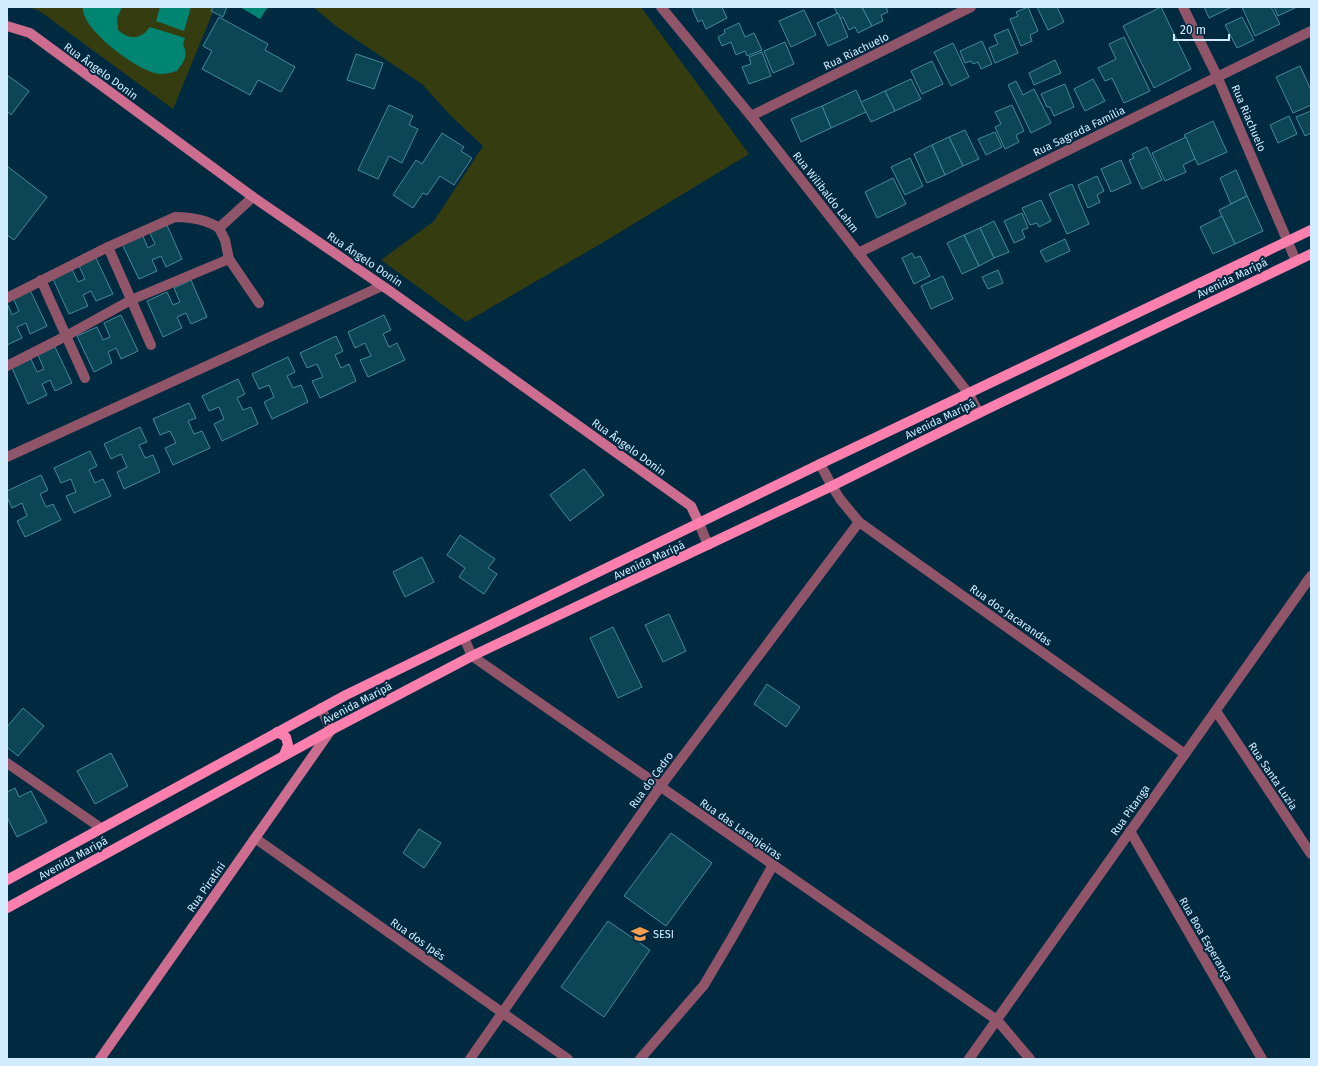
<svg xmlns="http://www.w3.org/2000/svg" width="1318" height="1066" viewBox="0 0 1318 1066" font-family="'Fira Sans',sans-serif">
	<rect width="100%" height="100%" fill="#002a40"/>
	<g fill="#353c0f">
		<polygon points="27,7 215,7 173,109 38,10"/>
		<polygon points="313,7 641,7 749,154 602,243 466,322 381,260 434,221 483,146 450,115 422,84 336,26"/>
	</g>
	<g fill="#008573">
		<path d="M 83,7 L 122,7 L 117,18 L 118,30 C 130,41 141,39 150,27 L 185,38 L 183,45 C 189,56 183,63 177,71 C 172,72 166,74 161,74 C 141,74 80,29 83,7 Z"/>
		<polygon points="160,7 191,7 184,31 156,21"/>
		<polygon points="240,7 268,7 260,19"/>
	</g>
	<g fill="#0c4553" stroke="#44899c">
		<polygon points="213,7 227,7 223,17 211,11"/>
		<polygon points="695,7 722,7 727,18 706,29 702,20 698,22 692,8"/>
		<polygon points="834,7 862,7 872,26 858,33 855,27 849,30 843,17 840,19"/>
		<polygon points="862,7 886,7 888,12 881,15 883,21 872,26"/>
		<polygon points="1028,7 1038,31 1030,35 1032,41 1021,46 1010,19 1018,16 1016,12"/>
		<polygon points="1037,7 1057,7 1064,22 1048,30"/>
		<polygon points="1161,7 1191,69 1154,88 1123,26"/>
		<polygon points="1204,7 1232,7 1209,18"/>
		<polygon points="1242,7 1271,7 1280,24 1255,36"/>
		<polygon points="1274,7 1297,7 1278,16"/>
		<polygon points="804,10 816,35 791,47 779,21"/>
		<polygon points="838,13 848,37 828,46 817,23"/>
		<polygon points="219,17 268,44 265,50 295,67 281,92 258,80 250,95 202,69 212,51 203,46"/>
		<polygon points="1242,17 1254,40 1237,48 1225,25"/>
		<polygon points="739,23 745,37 754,33 762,50 747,56 745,51 736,55 731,42 722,46 718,37 725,33 724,30"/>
		<polygon points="1008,29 1018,53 995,63 989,48 998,44 994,35"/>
		<polygon points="1124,37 1150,91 1124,103 1112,78 1105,81 1098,68 1116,59 1109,44"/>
		<polygon points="982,41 992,64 981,69 978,62 973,64 971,61 965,63 960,51"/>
		<polygon points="785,42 794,64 773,73 764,51"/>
		<polygon points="953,43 969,77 951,86 934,52"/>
		<polygon points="762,52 771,76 749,84 742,67 751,64 749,57"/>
		<polygon points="356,54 383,63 374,89 347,80"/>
		<polygon points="1055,60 1061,73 1034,85 1029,73"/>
		<polygon points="932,61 943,84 922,94 911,71"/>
		<polygon points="1300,66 1311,90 1311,105 1293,113 1276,77"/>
		<polygon points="7,75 29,91 11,115 7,111"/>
		<polygon points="911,79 921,99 895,111 885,91"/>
		<polygon points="1093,79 1105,101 1085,111 1074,89"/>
		<polygon points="1016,81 1023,95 1034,89 1051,123 1031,133 1008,85"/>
		<polygon points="1065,84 1074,107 1054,116 1050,107 1047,107 1041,94"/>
		<polygon points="856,90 866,112 831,128 822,106"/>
		<polygon points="885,91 895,111 871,122 861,102"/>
		<polygon points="389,105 413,116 409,125 418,129 402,163 389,156 378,179 358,170"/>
		<polygon points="1012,105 1024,131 1016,135 1019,142 1005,149 995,127 1001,124 995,112"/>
		<polygon points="822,106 831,128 801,142 791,119"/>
		<polygon points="1311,111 1311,133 1305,136 1296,117"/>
		<polygon points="1289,116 1297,134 1278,143 1270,125"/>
		<polygon points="1213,121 1227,152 1198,165 1184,135"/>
		<polygon points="965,130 979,159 963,166 949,137"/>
		<polygon points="995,132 1002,147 986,155 978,139"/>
		<polygon points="442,133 464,147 461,151 472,158 454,185 440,176 427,195 423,193 413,208 393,195 416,160 422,164"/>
		<polygon points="949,137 963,166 945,175 932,145"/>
		<polygon points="1186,137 1195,159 1183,165 1186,172 1165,181 1152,153"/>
		<polygon points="932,145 945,175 927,183 914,154"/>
		<polygon points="1147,147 1162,180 1142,189 1129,160 1134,158 1132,154"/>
		<polygon points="910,158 923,186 905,195 891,167"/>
		<polygon points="1121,160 1131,183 1111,192 1101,169"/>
		<polygon points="7,166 47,197 14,240 7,235"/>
		<polygon points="1236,170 1247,196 1231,204 1220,178"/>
		<polygon points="1097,176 1104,191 1097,195 1100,202 1088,208 1078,185"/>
		<polygon points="893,178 906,204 877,218 865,192"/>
		<polygon points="1072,184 1089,224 1067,234 1049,194"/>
		<polygon points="1247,196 1263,231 1235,244 1219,210"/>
		<polygon points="1041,200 1051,221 1039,227 1037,223 1030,225 1022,208"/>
		<polygon points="1022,213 1028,228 1022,230 1025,238 1014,243 1004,221"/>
		<polygon points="1222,216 1235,244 1213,254 1200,227"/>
		<polygon points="994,221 1009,252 994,258 980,228"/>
		<polygon points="166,223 182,259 166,267 161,256 152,260 157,271 139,279 122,244 142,234 148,248 155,244 149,231"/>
		<polygon points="980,228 994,258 979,266 964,235"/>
		<polygon points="964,235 979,266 962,274 947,243"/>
		<polygon points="1065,239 1070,251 1046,262 1040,251"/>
		<polygon points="912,253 915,258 920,256 930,276 914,284 902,258"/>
		<polygon points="96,258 113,294 96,301 91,291 83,295 88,306 69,314 53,279 72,269 78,282 85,279 79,266"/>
		<polygon points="998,270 1003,283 988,289 982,277"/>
		<polygon points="943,276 953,299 931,309 921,286"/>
		<polygon points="191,280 207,317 191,324 186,313 177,317 182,328 163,337 147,301 167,292 173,305 180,302 174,288"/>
		<polygon points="30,290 47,326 30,334 26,323 17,327 22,338 7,345 7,303 12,315 19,311 13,298"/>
		<polygon points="121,315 138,351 121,359 116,348 108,352 112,363 94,372 77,336 97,327 103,340 110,337 104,323"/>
		<polygon points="384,315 391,330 383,334 389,347 397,343 405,360 368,377 360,360 371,356 365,343 355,348 348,332"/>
		<polygon points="336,336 343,351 335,355 341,368 349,364 356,381 320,398 312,381 323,377 317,364 307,368 300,353"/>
		<polygon points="55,347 72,383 55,391 50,380 42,384 47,395 28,404 12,368 31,359 37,372 44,369 38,355"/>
		<polygon points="288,357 295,372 287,376 293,388 301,385 308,402 272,419 264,402 274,397 269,385 259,389 252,374"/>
		<polygon points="238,379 245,394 237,398 243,410 251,407 258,424 222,441 214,424 224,419 219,407 209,411 202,396"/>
		<polygon points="189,403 196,418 188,421 194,434 202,431 210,448 173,465 165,448 176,443 170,431 160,435 153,419"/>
		<polygon points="140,427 147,442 139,445 145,458 153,455 160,472 124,489 117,472 127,467 121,454 111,459 104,444"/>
		<polygon points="90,451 97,466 89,470 95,483 103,479 111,496 74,513 66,496 76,492 71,479 61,483 54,468"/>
		<polygon points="584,469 604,495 570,521 550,495"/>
		<polygon points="41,475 48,490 40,494 46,507 53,504 61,520 25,537 17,521 27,516 22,503 12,508 7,497 7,491"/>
		<polygon points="460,535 495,559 488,568 497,574 484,594 459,577 465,568 447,555"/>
		<polygon points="422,557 434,582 405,597 393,572"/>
		<polygon points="669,614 686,651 663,662 645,625"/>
		<polygon points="613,627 642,687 618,698 590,638"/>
		<polygon points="767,684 800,707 786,727 754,704"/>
		<polygon points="23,708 44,726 18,756 7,747 7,727"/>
		<polygon points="111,753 128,786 95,804 77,771"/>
		<polygon points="15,788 19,797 31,791 47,822 17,837 7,817 7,792"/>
		<polygon points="419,829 441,843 424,868 403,853"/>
		<polygon points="671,833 712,863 666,926 624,896"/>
		<polygon points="608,921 650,950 604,1017 561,987"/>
	</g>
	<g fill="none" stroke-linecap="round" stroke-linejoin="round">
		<g stroke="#91556a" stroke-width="10">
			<polyline points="219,228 225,240 229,259 259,303"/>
			<polyline points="108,247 151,345"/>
			<polyline points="41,280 85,378"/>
			<path d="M 7,298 L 108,247 L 175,217 C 189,217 207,220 219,228 L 253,197"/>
			<polyline points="7,366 66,336 131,300 229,259"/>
			<polyline points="7,457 382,286"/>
		</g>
		<g stroke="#91556a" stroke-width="10">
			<polyline points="661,7 751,116 969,394 979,413"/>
			<polyline points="1183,7 1217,76 1296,261"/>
			<polyline points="751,116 971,7"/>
			<polyline points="858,253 1311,31"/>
			<polyline points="820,464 832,486 840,499 859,522 1185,754"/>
			<polyline points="699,523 708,545"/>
			<polyline points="464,638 472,656 997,1020 1030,1059"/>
			<polyline points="321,708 331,730"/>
			<polyline points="1216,711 1311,854"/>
			<polyline points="7,763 101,828"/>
			<polyline points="1130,831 1262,1059"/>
			<polyline points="255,838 568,1059"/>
			<polyline points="470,1059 660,787 859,522"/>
			<polyline points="640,1059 704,985 733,936 773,865"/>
			<polyline points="969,1059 1311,576"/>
		</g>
		<g stroke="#cd6d90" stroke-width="10">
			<polyline points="7,26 30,33 253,197 390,291 691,506 699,523"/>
			<polyline points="100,1059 331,730"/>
		</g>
		<g stroke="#fc7fad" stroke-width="10">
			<polyline points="277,732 286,737 288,745 284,755"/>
			<polyline points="7,880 346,695 820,464 1311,230"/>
			<polyline points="7,908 331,730 472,656 832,486 979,413 1311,254"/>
		</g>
	</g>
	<defs>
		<g id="school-bare" transform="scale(1.38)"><path d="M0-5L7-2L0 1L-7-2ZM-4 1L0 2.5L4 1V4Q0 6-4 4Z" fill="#fb9e50" stroke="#002a40" stroke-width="2.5" paint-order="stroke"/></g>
	</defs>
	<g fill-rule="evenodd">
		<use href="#school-bare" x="640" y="934"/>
	</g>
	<g text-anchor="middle" stroke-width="4" stroke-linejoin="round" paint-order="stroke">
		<g font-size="11" fill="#d2ecff" stroke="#002a40">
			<text transform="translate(856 51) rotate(-26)" y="4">Rua Riachuelo</text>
			<text transform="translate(101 71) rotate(36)" y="4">Rua Ângelo Donin</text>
			<text transform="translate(1249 118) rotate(67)" y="4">Rua Riachuelo</text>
			<text transform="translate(1079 131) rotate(-26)" y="4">Rua Sagrada Família</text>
			<text transform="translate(826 192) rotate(52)" y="4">Rua Wilibaldo Lahm</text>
			<text transform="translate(365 259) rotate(34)" y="4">Rua Ângelo Donin</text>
			<text transform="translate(1232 278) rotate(-26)" y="4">Avenida Maripá</text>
			<text transform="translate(940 419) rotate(-26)" y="4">Avenida Maripá</text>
			<text transform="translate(629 447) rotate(36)" y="4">Rua Ângelo Donin</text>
			<text transform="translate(649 560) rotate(-25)" y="4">Avenida Maripá</text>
			<text transform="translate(1011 615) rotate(35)" y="4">Rua dos Jacarandas</text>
			<text transform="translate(357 703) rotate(-28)" y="4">Avenida Maripá</text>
			<text transform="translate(1273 776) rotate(56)" y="4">Rua Santa Luzia</text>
			<text transform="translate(651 780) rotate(-54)" y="4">Rua do Cedro</text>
			<text transform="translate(1130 810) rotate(-55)" y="4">Rua Pitanga</text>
			<text transform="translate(741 829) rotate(35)" y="4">Rua das Laranjeiras</text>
			<text transform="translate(73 858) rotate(-29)" y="4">Avenida Maripá</text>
			<text transform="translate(206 887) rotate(-55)" y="4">Rua Piratini</text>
			<text transform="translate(418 939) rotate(35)" y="4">Rua dos Ipês</text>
			<text transform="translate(1206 939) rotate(60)" y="4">Rua Boa Esperança</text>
		</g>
		<g font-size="11" fill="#d2ecff" stroke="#002a40" text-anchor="start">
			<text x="653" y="938">SESI</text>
		</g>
	</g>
	<rect width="1318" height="1066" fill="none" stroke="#d2ecff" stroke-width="16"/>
	<path d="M1174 34v6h55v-6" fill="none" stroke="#d2ecff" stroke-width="2"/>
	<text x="1180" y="34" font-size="12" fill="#d2ecff" stroke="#002a40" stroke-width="3" paint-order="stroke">20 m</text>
</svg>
